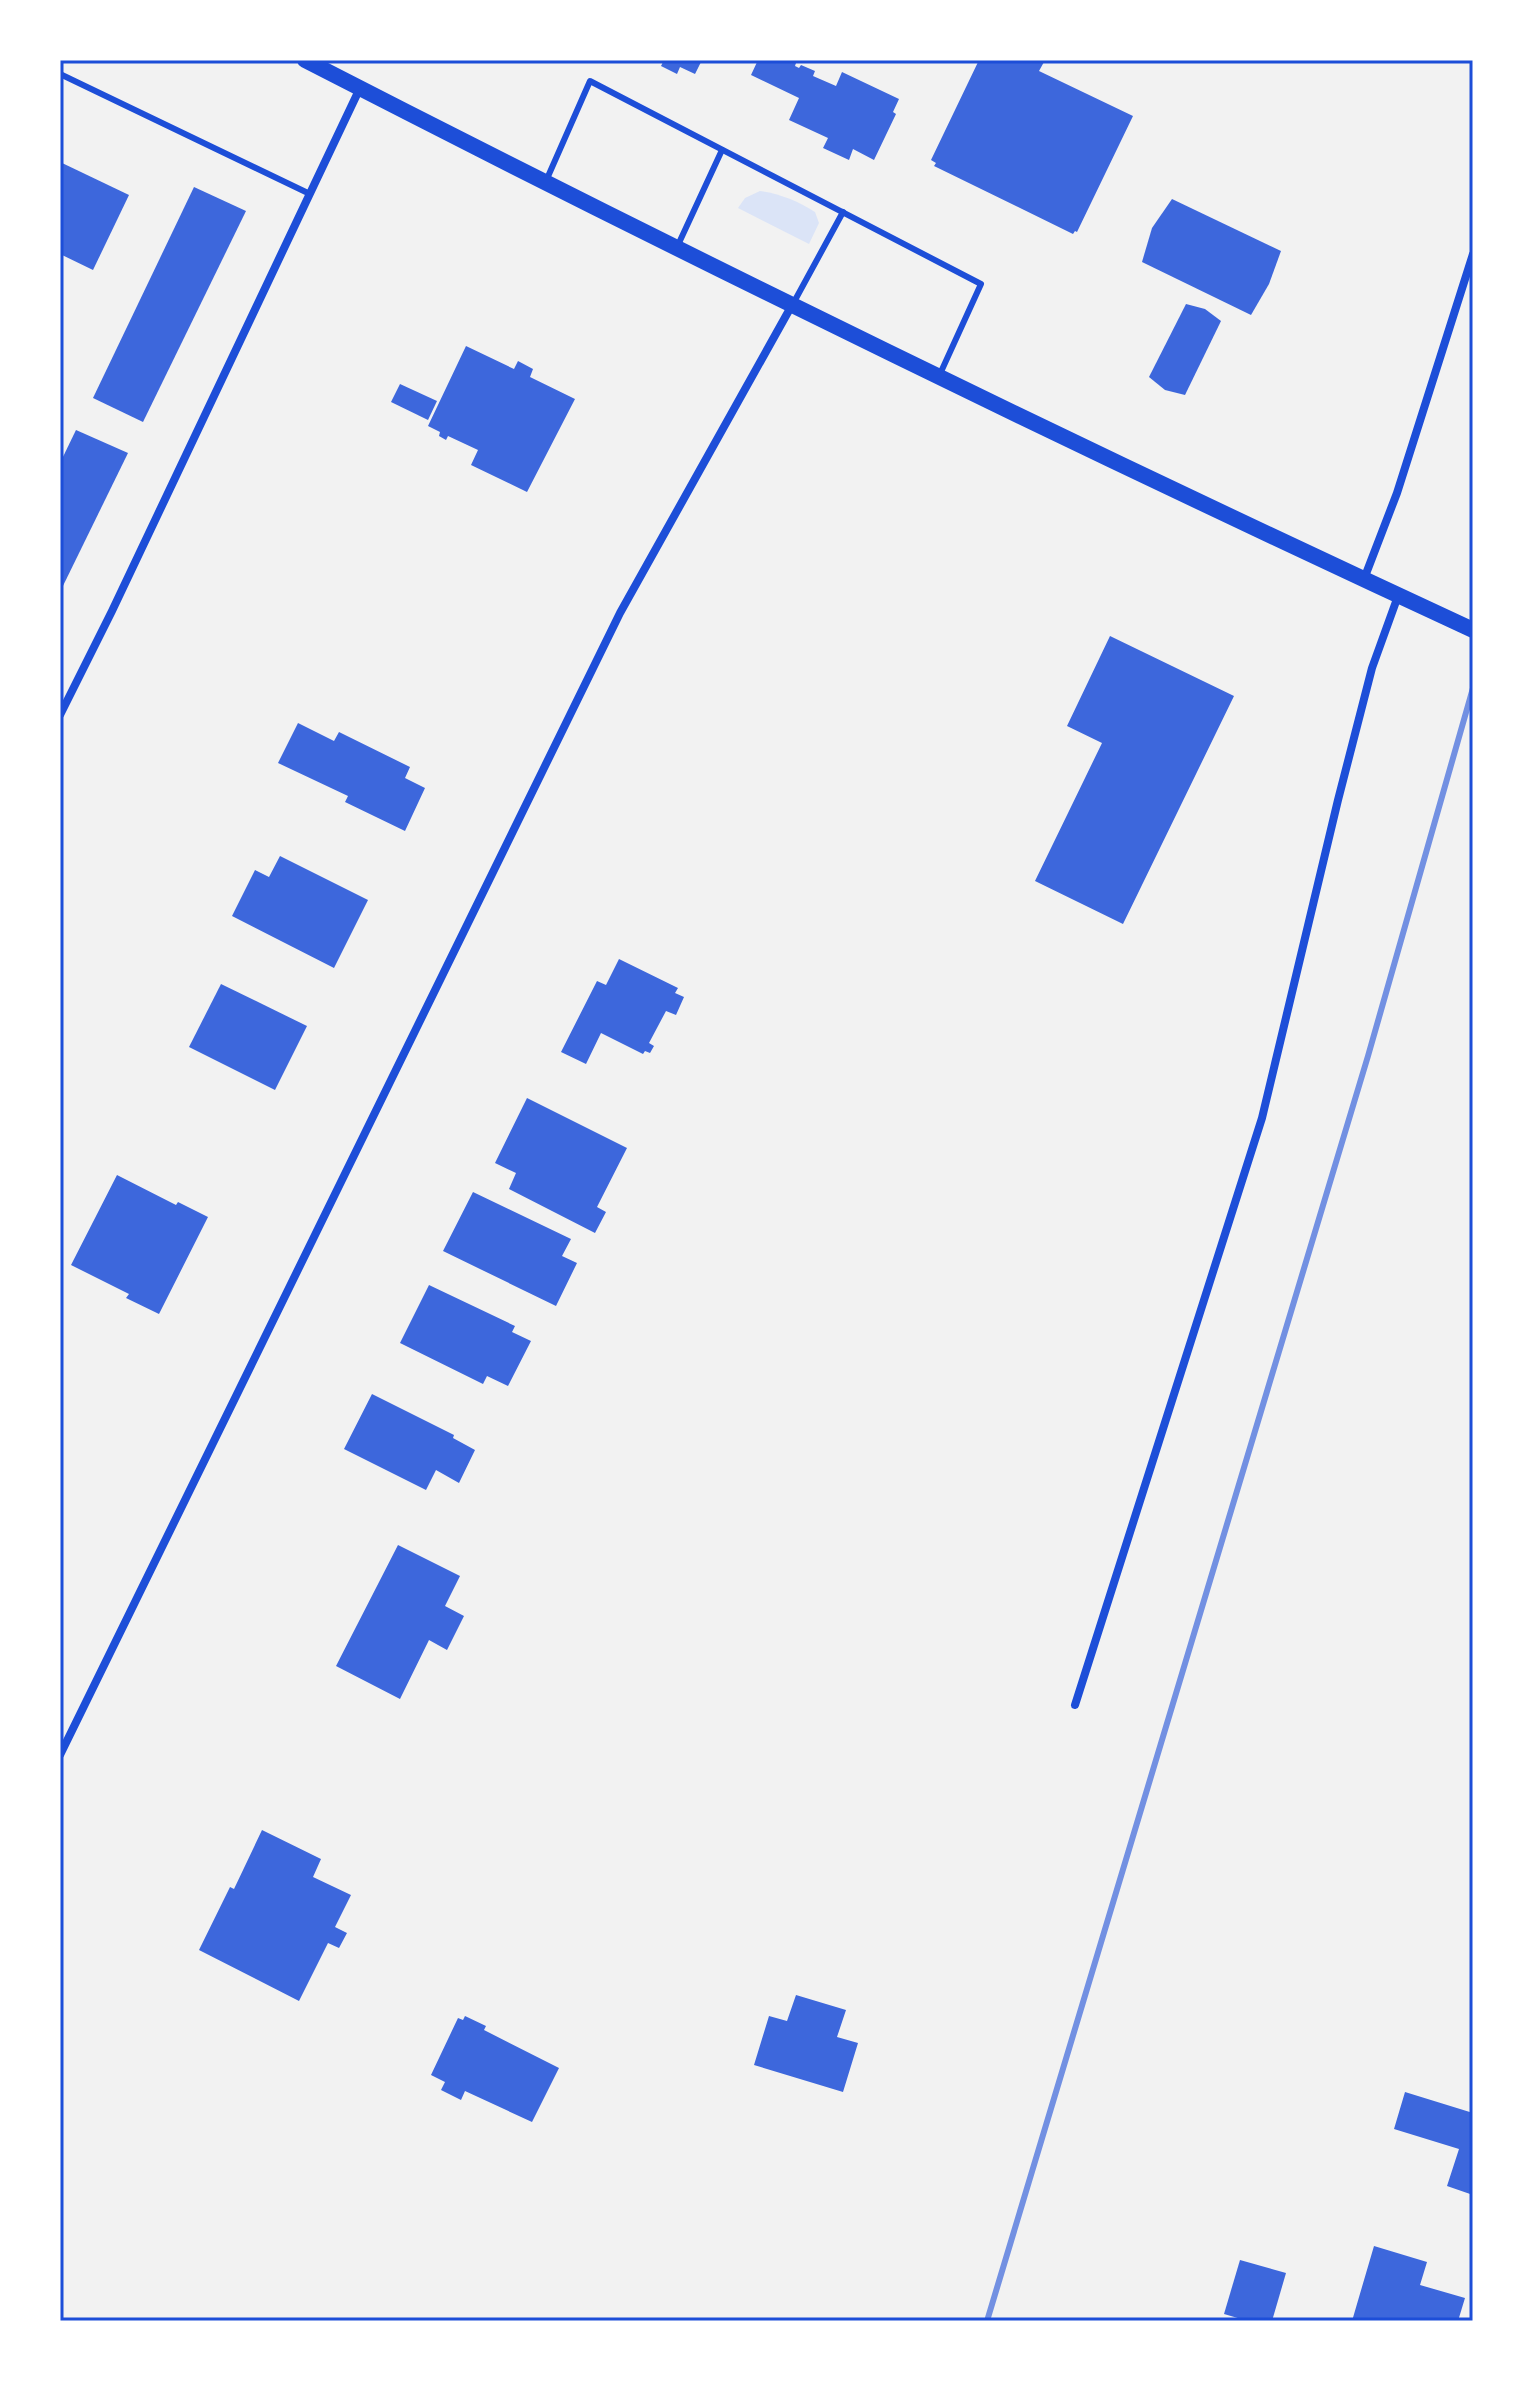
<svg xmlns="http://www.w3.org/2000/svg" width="1533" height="2381" viewBox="0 0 1533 2381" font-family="'Roboto Condensed',sans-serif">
	<rect width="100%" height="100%" fill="#f2f2f2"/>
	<path fill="#dbe4f7" d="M 760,191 C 780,194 798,201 815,212 L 819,223 L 809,244 L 738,208 L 745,198 Z"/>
	<g fill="#3d67dc">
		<polygon points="664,60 702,60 695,74 680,67 677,74 661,66"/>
		<polygon points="758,60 797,60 795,66 799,68 801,65 815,71 813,76 836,86 842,72 899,99 893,112 896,114 874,160 853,149 849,160 823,148 828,138 789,120 799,98 751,75"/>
		<polygon points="979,60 1041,60 1044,62 1039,71 1133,116 1077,232 1075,231 1073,234 934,166 936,163 931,160"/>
		<polygon points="60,162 129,195 93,270 60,254"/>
		<polygon points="194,187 246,211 143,422 93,398"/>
		<polygon points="1172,199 1281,251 1269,284 1251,315 1142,262 1152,228"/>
		<polygon points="1186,304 1205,309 1221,321 1185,395 1165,390 1149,377"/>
		<polygon points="466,346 514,369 518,361 533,369 530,377 575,399 527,492 471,465 478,450 448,436 446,440 439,436 440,432 428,426"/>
		<polygon points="400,384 437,401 428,420 391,402"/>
		<polygon points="76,430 128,453 60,592 60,463"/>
		<polygon points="1110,636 1234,696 1123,924 1035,881 1102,743 1067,726"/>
		<polygon points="298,723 334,741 339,732 410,767 405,778 425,788 405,831 345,802 348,796 278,763"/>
		<polygon points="280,856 368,900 334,968 232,916 255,870 269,877"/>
		<polygon points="619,959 678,988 675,993 684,997 676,1015 666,1011 649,1043 654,1046 650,1053 645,1051 643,1054 601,1033 586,1064 561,1052 597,981 606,985"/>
		<polygon points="221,984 307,1026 275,1090 189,1047"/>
		<polygon points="527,1098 627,1148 597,1207 606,1212 595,1233 509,1189 516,1173 495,1163"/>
		<polygon points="117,1175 176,1205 178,1202 208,1217 159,1314 126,1298 129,1294 71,1265"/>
		<polygon points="473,1192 571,1239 562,1256 577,1263 556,1306 443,1251"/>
		<polygon points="429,1285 515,1326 512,1332 531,1341 508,1386 487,1376 483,1384 400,1343"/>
		<polygon points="372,1394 454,1435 453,1438 475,1450 459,1483 436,1470 426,1490 344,1449"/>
		<polygon points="398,1545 460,1576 445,1606 464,1616 447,1650 429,1640 400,1699 336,1666"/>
		<polygon points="262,1830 321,1859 313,1877 351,1895 335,1927 347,1933 339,1948 328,1943 299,2001 199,1950 230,1887 234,1889"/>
		<polygon points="796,1995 846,2010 837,2037 858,2043 843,2092 754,2065 769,2016 787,2021"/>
		<polygon points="465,2016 486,2026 484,2030 559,2068 532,2122 465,2091 461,2100 441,2090 445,2082 431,2075 458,2018 463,2020"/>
		<polygon points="1405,2092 1473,2113 1473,2195 1447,2186 1459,2149 1394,2129"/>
		<polygon points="1374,2246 1427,2262 1420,2285 1465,2298 1458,2321 1352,2321"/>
		<polygon points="1240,2260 1286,2273 1272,2321 1248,2321 1224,2314"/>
	</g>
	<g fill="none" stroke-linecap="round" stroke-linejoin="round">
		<g stroke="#1d4ed8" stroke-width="6">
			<polyline points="60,74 310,194"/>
			<polyline points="546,181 590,81 981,284 940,374"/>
			<polyline points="678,245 722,150"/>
			<polyline points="794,302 843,212"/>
		</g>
		<g stroke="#1d4ed8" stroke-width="8">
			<polyline points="1364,579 1397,493 1473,254"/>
			<polyline points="60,715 112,611 360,88"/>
			<polyline points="1075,1705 1262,1118 1338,800 1372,668 1398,596"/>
			<polyline points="60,1755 620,613 792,305"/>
		</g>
		<path stroke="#1d4ed8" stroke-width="16" d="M 305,60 C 690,258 1080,448 1473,630"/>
		<polyline stroke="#7290e2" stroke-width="6" points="987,2321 1368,1056 1473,688"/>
	</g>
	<rect width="1533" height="2381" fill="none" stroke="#ffffff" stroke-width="124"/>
	<rect x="62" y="62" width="1409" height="2257" fill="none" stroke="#1d4ed8" stroke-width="3"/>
</svg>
